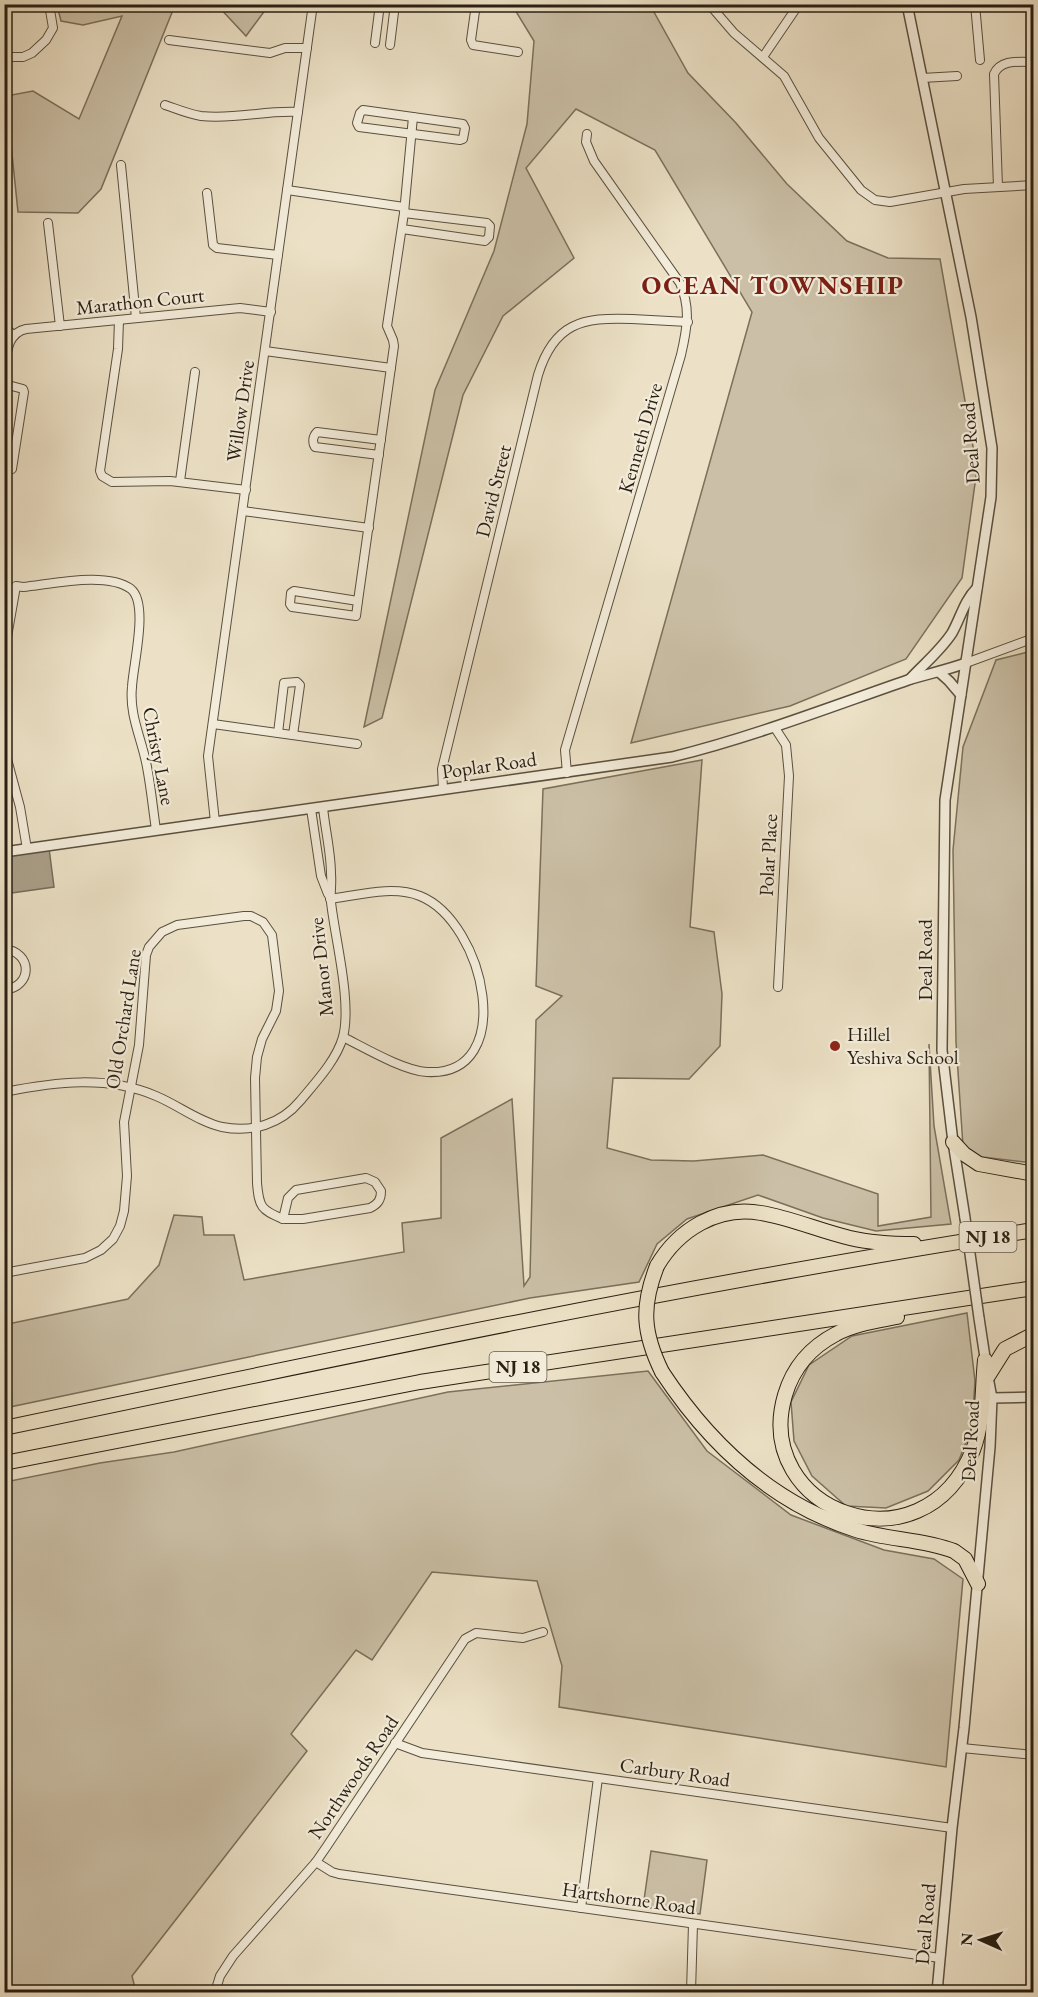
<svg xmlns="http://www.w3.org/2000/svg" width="1038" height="1997" viewBox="0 0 1038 1997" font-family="'EB Garamond',serif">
	<rect width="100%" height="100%" fill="#ece1c6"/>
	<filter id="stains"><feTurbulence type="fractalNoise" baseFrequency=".00333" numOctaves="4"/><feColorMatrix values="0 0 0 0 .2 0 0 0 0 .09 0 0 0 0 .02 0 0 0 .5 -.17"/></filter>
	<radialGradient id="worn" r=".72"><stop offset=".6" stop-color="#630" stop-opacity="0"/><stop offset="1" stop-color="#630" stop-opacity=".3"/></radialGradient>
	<g fill="#cbc0a7" stroke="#7a705c" stroke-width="1.5">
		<polygon points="57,5 175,5 101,189 78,213 18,212 6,96 33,91 79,119 122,16 83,25 61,21"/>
		<polygon points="217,5 269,5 246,36"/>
		<polygon points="512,5 650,5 688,73 736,123 787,184 847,241 888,258 940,259 977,469 962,578 906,659 790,706 631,743 752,312 655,150 576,109 526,168 574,258 503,316 463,395 382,718 364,727 435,390 494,251 527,124 534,41"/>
		<polygon points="1028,652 1028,737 1034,767 1033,1163 974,1156 963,1146 956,1042 953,850 963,747 996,660"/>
		<polygon points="702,760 690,927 714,932 722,994 720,1046 689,1079 613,1078 607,1148 651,1160 694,1161 763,1155 878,1194 878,1226 931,1217 929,1044 934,1126 951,1224 876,1231 823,1218 758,1195 687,1219 657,1244 639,1282 530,1298 5,1408 5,1324 8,1324 128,1299 159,1265 174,1215 202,1217 204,1235 234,1235 244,1280 404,1252 402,1223 441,1218 441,1138 512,1099 524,1286 530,1277 536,1020 562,996 536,986 543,789"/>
		<polygon points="967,1313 975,1381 972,1427 959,1460 928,1491 886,1508 846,1506 812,1476 794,1441 791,1402 809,1365 852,1336"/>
		<polygon points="648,1371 707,1451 791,1515 884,1550 934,1559 963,1579 946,1767 559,1707 562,1666 537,1581 432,1572 372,1660 356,1650 291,1734 307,1751 132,1976 136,1992 5,1992 5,1482 100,1463 174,1452 448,1392"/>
		<polygon points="651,1851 707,1860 700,1914 643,1907"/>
	</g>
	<polygon fill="#aa9f89" stroke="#766c59" stroke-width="1.5" points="49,848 54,887 5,894 4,852"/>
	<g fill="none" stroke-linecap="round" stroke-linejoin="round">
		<g stroke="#5a503f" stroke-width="10">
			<g id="minor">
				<polyline points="476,4 471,40 473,45 518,52"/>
				<polyline points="709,4 734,33 784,76 819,138 861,190 875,200 890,202 964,189 1034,185"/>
				<polyline points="975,4 980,60"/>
				<polyline points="169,40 270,53 285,48 307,48"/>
				<polyline points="375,43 380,4"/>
				<polyline points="390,45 395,4"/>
				<polyline points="4,57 23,57 32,53 46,40 53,28 49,4"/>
				<polyline points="763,57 799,4"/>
				<polyline points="922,78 957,76"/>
				<path d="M 165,105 C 177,109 188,114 201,116 C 233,120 266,110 298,112"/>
				<polygon points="363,110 463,124 465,128 463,139 460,140 359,127 357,123 360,113"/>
				<polyline points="4,164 7,183 4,191"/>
				<polyline points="121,165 136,318"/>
				<path d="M 998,187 L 994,74 C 1001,59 1019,62 1034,62"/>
				<polyline points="287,190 404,207"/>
				<polyline points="207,193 213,245 217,248 278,255"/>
				<polyline points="48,223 60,326"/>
				<polyline points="402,229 485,241 489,237 490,226 487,223 404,213"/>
				<polyline points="119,320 118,349 100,471 102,476 112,482 170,481 246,490"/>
				<polyline points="4,326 14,336"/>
				<polyline points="265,351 391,368"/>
				<path d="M 4,370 C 7,353 7,333 26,329 L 240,308 L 271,312"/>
				<polyline points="4,382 8,385 23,389 24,392 12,469"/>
				<path d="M 379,455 L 315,447 C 312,442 313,436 317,432 L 381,440"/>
				<polyline points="180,481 195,372"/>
				<polyline points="243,511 369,528"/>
				<polygon points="294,591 358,601 356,616 292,607 290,604 291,593"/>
				<polyline points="358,601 394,346 393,340 387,326 404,213 413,117"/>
				<path d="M 4,654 L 16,586 L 23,587 C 52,584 107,571 131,589 C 149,604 133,665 132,687 C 129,716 142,739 147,767 C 151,788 153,809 156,830"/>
				<polyline points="966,663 1034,638"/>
				<polyline points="213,724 357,744"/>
				<polyline points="775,728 786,745 789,776 778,987"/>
				<polyline points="278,733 284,683 297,682 300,685 293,735"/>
				<polyline points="4,748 20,807 27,849"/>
				<path d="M 567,773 L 565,750 L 681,355 C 687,329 691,308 680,283 L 594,161 L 586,142 L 587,134"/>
				<path d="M 443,789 L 442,769 L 538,375 C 554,323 582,317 632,319 C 651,320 670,321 688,322"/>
				<polyline points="311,809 321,876 328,894"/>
				<polyline points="215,822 208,756 313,4"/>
				<path d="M 330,899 C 359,895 393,885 420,896 C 485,922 519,1077 427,1072 C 404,1071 365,1048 343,1037"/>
				<path d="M 4,949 C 33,952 33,987 4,990"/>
				<path d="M 4,1092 C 55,1082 107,1075 156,1096 C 178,1105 199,1122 222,1127 C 252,1133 281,1124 300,1101 C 315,1083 336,1061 343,1037 C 352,1002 335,939 331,902 C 330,893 332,884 331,874 C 331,852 325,829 323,807"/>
				<path d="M 366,1178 L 375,1182 L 381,1191 C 381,1200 378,1204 370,1208 L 303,1219 L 283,1219 L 288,1198 L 296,1190 Z"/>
				<path d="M 4,1273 L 85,1258 L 101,1250 L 113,1239 L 120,1226 L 124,1211 L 127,1176 L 124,1122 L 139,1045 L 146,955 L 149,947 L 162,932 L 177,925 L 244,916 L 251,916 L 263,922 L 272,935 L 279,991 L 276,1011 L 262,1039 L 257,1057 L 255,1078 L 257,1183 C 259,1207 261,1210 283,1219"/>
				<polyline points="395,1743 422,1753 952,1828"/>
				<polyline points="962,1748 1034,1755"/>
				<polyline points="316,1862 332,1872 339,1874 940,1958"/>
				<polyline points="581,1908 598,1778"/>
				<polyline points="215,1992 220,1976 233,1956 316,1862 327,1846 465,1639 476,1633 523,1638 543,1632"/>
				<polyline points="691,1992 693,1924"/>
			</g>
		</g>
		<g stroke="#5a503f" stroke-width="12">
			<g id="tertiary">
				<polyline points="907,4 971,317 992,448 991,497 945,800 942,1050 953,1142 965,1218"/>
				<polyline points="939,672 949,681 961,695"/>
				<path d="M 910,679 C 924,664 941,650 952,633 C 961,617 964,601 977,588"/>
				<path d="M 4,852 L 672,757 C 753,737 830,707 908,680 C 927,674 947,670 966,663"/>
				<polyline points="979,1318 986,1364"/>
				<polyline points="992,1398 1034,1397"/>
				<polyline points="937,1992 952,1828 964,1728 990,1447 992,1398 988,1377"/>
			</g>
		</g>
		<g stroke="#291f12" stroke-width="16">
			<g id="motorway">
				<polyline points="953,1142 964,1154 979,1164 1034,1174"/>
				<path d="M 657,1266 C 678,1230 718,1205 761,1213 C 791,1218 820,1231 850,1238 C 871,1243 893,1244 914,1244"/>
				<path d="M 897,1317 C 877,1321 854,1324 836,1334 C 811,1347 793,1368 785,1395 C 751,1511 922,1576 973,1450 C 984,1422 982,1389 985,1360"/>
				<path d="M 662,1372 C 710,1445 772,1503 856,1530 C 888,1540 923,1539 954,1551 L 965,1559 L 978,1584"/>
				<polyline points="988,1376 1005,1349 1034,1334"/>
				<path d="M 4,1428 C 346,1356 688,1284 1034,1230"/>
				<polyline points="4,1463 420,1382 1034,1288"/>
			</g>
		</g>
		<use href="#minor" stroke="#f3ecda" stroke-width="8"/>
		<use href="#tertiary" stroke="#f3ecda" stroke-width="9"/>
		<use href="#motorway" stroke="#ece1c6" stroke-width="14"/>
		<g stroke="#5a503f" stroke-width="12" stroke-linecap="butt">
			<polyline id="tertiary-bridge" points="965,1218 979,1318"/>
		</g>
		<g stroke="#291f12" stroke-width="16" stroke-linecap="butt">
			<path id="motorway-bridge" d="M 657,1266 C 641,1307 643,1333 662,1372"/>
		</g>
		<use href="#tertiary-bridge" stroke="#f3ecda" stroke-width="9"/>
		<use href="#motorway-bridge" stroke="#ece1c6" stroke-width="14"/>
	</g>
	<circle fill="#8f2418" stroke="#f3ecda" stroke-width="2" cx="835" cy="1046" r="6"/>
	<g text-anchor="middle" stroke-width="4.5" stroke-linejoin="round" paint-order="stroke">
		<g fill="#f3ecda" stroke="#665c4e" stroke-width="1.5">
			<rect x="959.5" y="1222" width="57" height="30" rx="4.5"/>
			<rect x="489.5" y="1352" width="57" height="30" rx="4.5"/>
		</g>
		<g font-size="18" font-weight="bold" fill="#291f12">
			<text x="988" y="1243">NJ 18</text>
			<text x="518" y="1373">NJ 18</text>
		</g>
		<g font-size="20" fill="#291f12" stroke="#f3ecda">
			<text transform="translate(140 301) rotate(-6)" y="7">Marathon Court</text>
			<text transform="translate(240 411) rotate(-82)" y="7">Willow Drive</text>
			<text transform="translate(640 438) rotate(-74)" y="7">Kenneth Drive</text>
			<text transform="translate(970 443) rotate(-94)" y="7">Deal Road</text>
			<text transform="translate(493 491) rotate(-76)" y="7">David Street</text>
			<text transform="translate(159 756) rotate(79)" y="7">Christy Lane</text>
			<text transform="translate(489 765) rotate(-8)" y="7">Poplar Road</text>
			<text transform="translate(768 855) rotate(-87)" y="7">Polar Place</text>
			<text transform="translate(925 960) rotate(-90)" y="7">Deal Road</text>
			<text transform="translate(321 967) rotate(-96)" y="7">Manor Drive</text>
			<text transform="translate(123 1019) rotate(-81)" y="7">Old Orchard Lane</text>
			<text transform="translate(970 1441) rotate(-87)" y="7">Deal Road</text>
			<text transform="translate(675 1772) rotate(8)" y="7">Carbury Road</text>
			<text transform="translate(353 1777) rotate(-56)" y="7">Northwoods Road</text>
			<text transform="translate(629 1898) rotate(8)" y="7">Hartshorne Road</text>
			<text transform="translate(925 1924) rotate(-85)" y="7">Deal Road</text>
		</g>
		<g font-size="20" fill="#291f12" stroke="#f3ecda" text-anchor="start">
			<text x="847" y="1041">Hillel<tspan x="847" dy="23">Yeshiva School</tspan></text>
		</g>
		<g font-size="26" font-weight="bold" letter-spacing="1.5" fill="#7a1f14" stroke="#f3ecda">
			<text x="773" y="294">OCEAN TOWNSHIP</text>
		</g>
	</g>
	<rect width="1038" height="1997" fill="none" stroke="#ece1c6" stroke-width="24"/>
	<rect x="6" y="6" width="1026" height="1985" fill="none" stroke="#291f12" stroke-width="3"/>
	<rect x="12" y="12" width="1014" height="1973" fill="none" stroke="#291f12" stroke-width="1.5"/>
	<g transform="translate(981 1940) rotate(273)" stroke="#f3ecda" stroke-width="4.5" paint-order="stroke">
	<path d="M0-4.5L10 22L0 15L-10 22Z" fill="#291f12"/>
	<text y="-9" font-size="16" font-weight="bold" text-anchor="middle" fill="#291f12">N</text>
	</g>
	<rect width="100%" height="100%" filter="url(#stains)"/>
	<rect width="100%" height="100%" fill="url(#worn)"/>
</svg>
